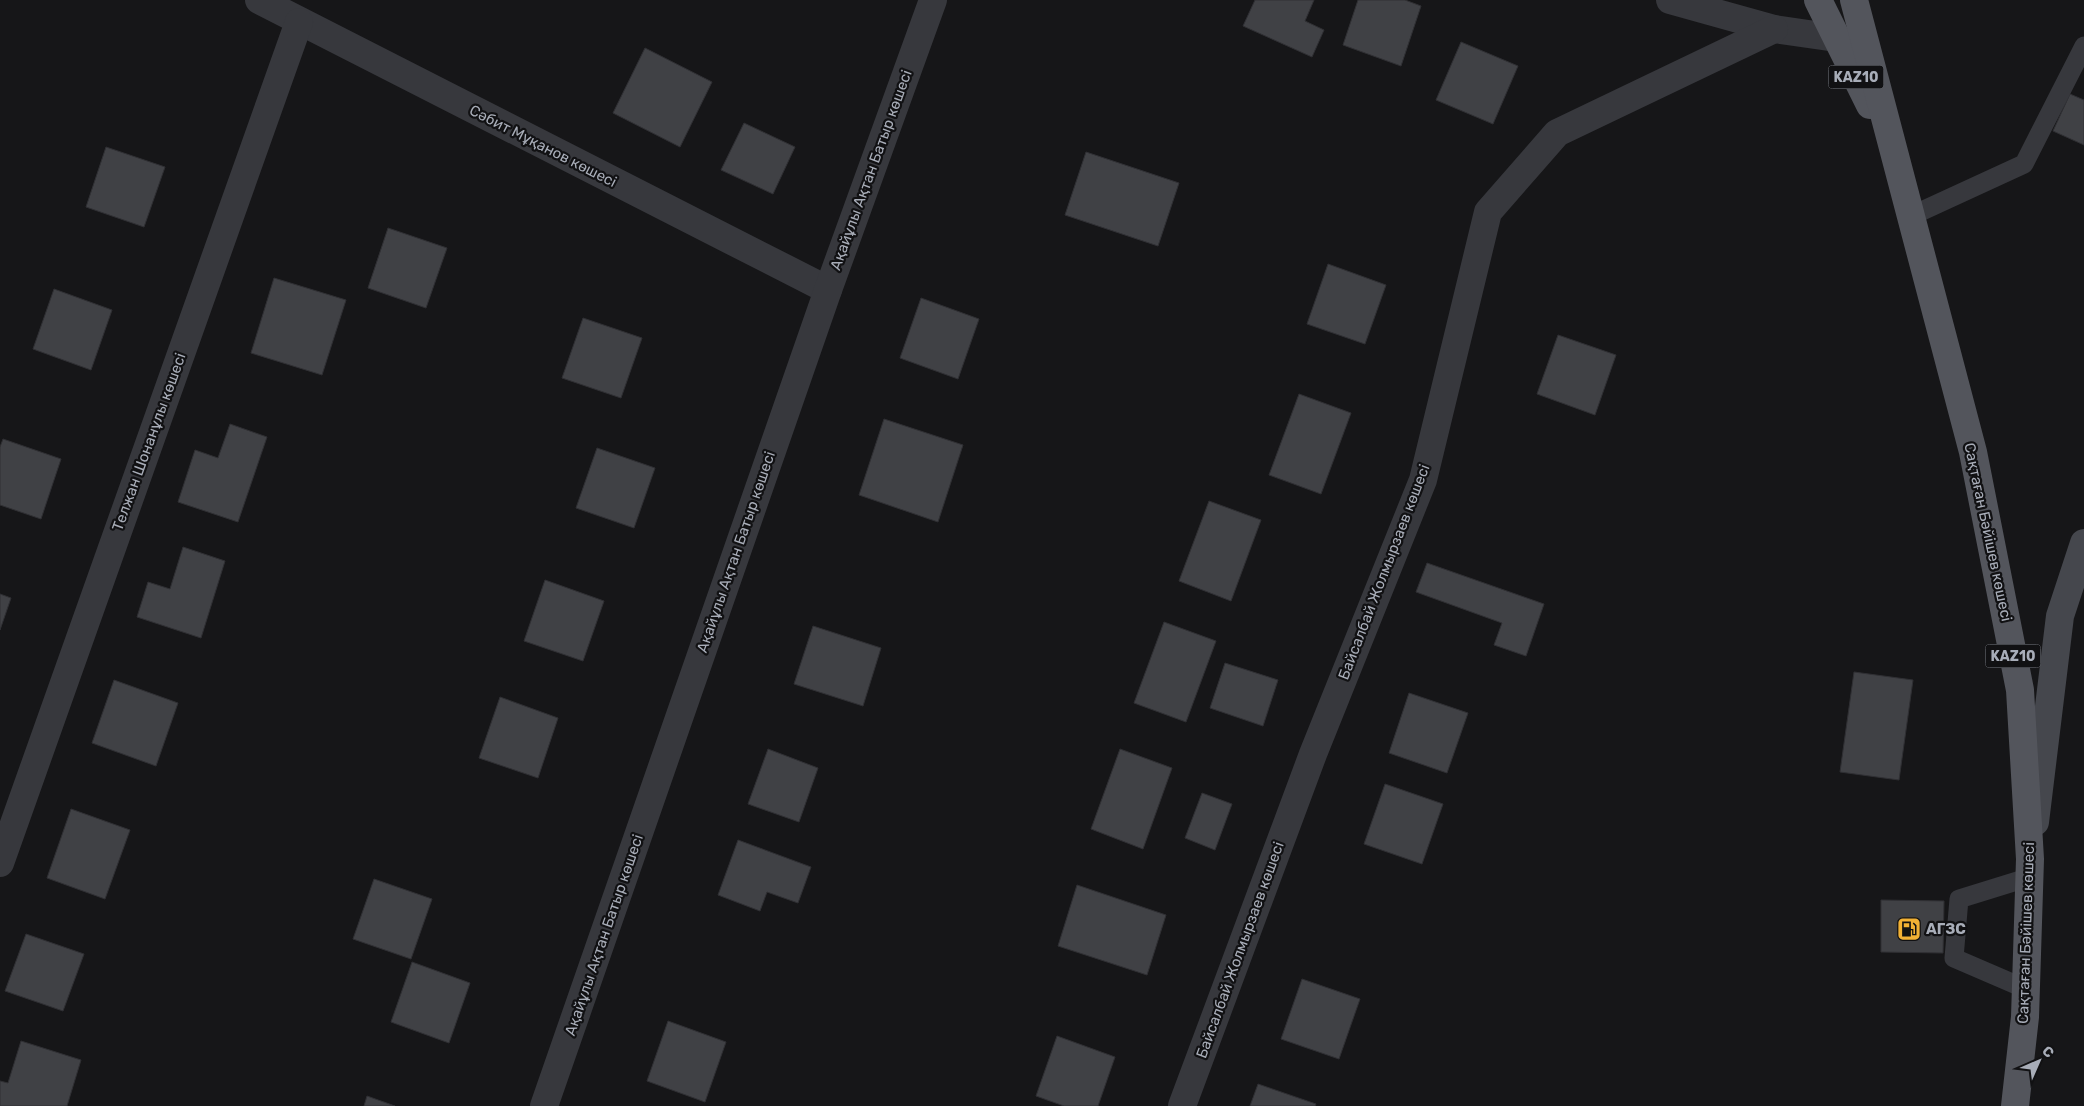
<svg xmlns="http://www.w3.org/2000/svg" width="2084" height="1106" viewBox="0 0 2084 1106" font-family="Rubik,sans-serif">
	<rect width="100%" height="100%" fill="#161618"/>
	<g fill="#404145" stroke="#303034">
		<polygon points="1255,0 1314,0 1305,21 1324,30 1312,57 1243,26"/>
		<polygon points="1358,0 1405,0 1421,6 1401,66 1343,45"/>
		<polygon points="1461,42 1518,66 1493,124 1436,100"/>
		<polygon points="645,48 712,82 680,147 613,113"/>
		<polygon points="2070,94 2084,100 2084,145 2053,131"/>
		<polygon points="744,123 795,147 773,194 721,170"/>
		<polygon points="106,147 165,167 144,227 86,207"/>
		<polygon points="1086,152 1179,183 1158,246 1065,215"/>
		<polygon points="388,228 447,248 426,308 368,288"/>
		<polygon points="1328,264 1386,285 1365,344 1307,324"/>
		<polygon points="274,278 346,300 322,375 251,353"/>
		<polygon points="54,289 112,310 91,370 33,349"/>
		<polygon points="921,298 979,319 958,379 900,358"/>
		<polygon points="583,318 642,338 621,398 562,378"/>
		<polygon points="1558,335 1616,355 1595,415 1537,394"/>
		<polygon points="1299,394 1351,413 1321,494 1269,475"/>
		<polygon points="884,419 963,445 938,522 859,495"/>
		<polygon points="230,424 267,437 238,522 178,502 195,450 218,458"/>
		<polygon points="3,439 61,459 41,519 0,505 0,447"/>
		<polygon points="597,448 655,468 634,528 576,508"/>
		<polygon points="1209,501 1261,520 1231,601 1179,581"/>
		<polygon points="183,547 225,561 201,638 137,617 148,582 170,589"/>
		<polygon points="1427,563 1544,604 1526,656 1494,645 1502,623 1416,592"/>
		<polygon points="545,580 604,601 583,661 524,641"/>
		<polygon points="0,594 11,598 0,630"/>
		<polygon points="1164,622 1216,641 1186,722 1134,703"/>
		<polygon points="813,626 881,648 863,706 794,684"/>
		<polygon points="1225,663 1278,680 1263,726 1210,708"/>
		<polygon points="1854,672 1913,680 1899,780 1840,772"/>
		<polygon points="114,680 178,703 156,766 92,743"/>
		<polygon points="1409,693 1468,713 1447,773 1389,753"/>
		<polygon points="500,697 558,718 538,778 479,758"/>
		<polygon points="768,749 818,768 799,822 748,804"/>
		<polygon points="1120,749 1172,768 1143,849 1091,829"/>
		<polygon points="1385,784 1443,804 1422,864 1364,844"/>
		<polygon points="1202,793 1232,804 1215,850 1185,838"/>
		<polygon points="71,809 130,830 105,899 47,878"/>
		<polygon points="738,840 811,867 798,903 767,892 760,911 718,895"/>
		<polygon points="374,879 432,899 411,959 353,939"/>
		<polygon points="1077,885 1166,915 1147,975 1058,946"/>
		<polygon points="1881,900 1944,901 1943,953 1881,952"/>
		<polygon points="26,934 84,954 63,1011 5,991"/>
		<polygon points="412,962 470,983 449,1043 391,1022"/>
		<polygon points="1302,979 1360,999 1339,1059 1281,1039"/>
		<polygon points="668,1021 726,1042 705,1102 647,1081"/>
		<polygon points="1057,1036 1115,1057 1098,1106 1064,1106 1036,1096"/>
		<polygon points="21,1041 81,1060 67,1106 0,1106 0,1081 8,1083"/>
		<polygon points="1258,1084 1316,1104 1315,1106 1250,1106"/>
		<polygon points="367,1096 395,1106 364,1106"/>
	</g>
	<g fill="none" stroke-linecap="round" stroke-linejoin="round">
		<g stroke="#37383d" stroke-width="19">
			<polyline points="1911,216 2024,164 2084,46"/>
			<polyline points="2026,989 1954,958 1959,899 2030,877"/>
		</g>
		<g stroke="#37383d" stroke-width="28">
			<polyline points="259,0 828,290"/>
			<polyline points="1670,0 1774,29 1836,38"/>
			<polyline points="0,863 299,22"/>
			<polyline points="544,1106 828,290 933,0"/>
			<polyline points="1182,1106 1313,754 1423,480 1488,212 1557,133 1774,29"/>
		</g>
		<polyline stroke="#45474d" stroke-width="28" points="2035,822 2060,616 2084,543"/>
		<g stroke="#53555c" stroke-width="28">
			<polyline points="1818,0 1870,105"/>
			<polyline points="1854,0 1973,452 2020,690 2030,859 2025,1017 2015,1106"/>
		</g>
	</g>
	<defs>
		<g id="fuel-square" transform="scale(1.25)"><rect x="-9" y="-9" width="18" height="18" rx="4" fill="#f2b134" stroke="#111113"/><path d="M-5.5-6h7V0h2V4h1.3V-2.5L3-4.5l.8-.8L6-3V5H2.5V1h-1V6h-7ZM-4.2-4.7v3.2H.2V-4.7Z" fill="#111"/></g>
	</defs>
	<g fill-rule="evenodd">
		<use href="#fuel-square" x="1909" y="929"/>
	</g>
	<g text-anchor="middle" stroke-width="4.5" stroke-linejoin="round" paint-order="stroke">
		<g fill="#111113" stroke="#7b7e86" stroke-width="1">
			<rect x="1828.5" y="65.5" width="55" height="23" rx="4"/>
			<rect x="1985.5" y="644.5" width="55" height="23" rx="4"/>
		</g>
		<g font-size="14" font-weight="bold" fill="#a8adb8">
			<text x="1856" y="82">KAZ10</text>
			<text x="2013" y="661">KAZ10</text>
		</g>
		<g font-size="15" fill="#a8adb8" stroke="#111113">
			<text transform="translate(543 146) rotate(27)" y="5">Сәбит Мұқанов көшесі</text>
			<text transform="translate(871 170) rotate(-70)" y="5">Ақайұлы Ақтан Батыр көшесі</text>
			<text transform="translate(149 442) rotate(-70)" y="5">Телжан Шонанұлы көшесі</text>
			<text transform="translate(1988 532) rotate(78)" y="5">Сақтаған Бәйішев көшесі</text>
			<text transform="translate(736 552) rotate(-71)" y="5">Ақайұлы Ақтан Батыр көшесі</text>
			<text transform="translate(1384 572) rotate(-69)" y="5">Байсалбай Жолмырзаев көшесі</text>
			<text transform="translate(2026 933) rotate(-88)" y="5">Сақтаған Бәйішев көшесі</text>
			<text transform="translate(604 935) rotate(-71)" y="5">Ақайұлы Ақтан Батыр көшесі</text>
			<text transform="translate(1240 950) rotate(-70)" y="5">Байсалбай Жолмырзаев көшесі</text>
		</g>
		<g font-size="15" font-weight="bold" fill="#a8adb8" stroke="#111113" text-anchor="start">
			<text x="1926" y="934">АГЗС</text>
		</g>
	</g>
	<g transform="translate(2039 1061) rotate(45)" stroke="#111113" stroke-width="4" paint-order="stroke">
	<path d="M0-4L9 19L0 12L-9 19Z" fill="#a8adb8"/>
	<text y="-8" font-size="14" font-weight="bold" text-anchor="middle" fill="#a8adb8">С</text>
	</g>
</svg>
